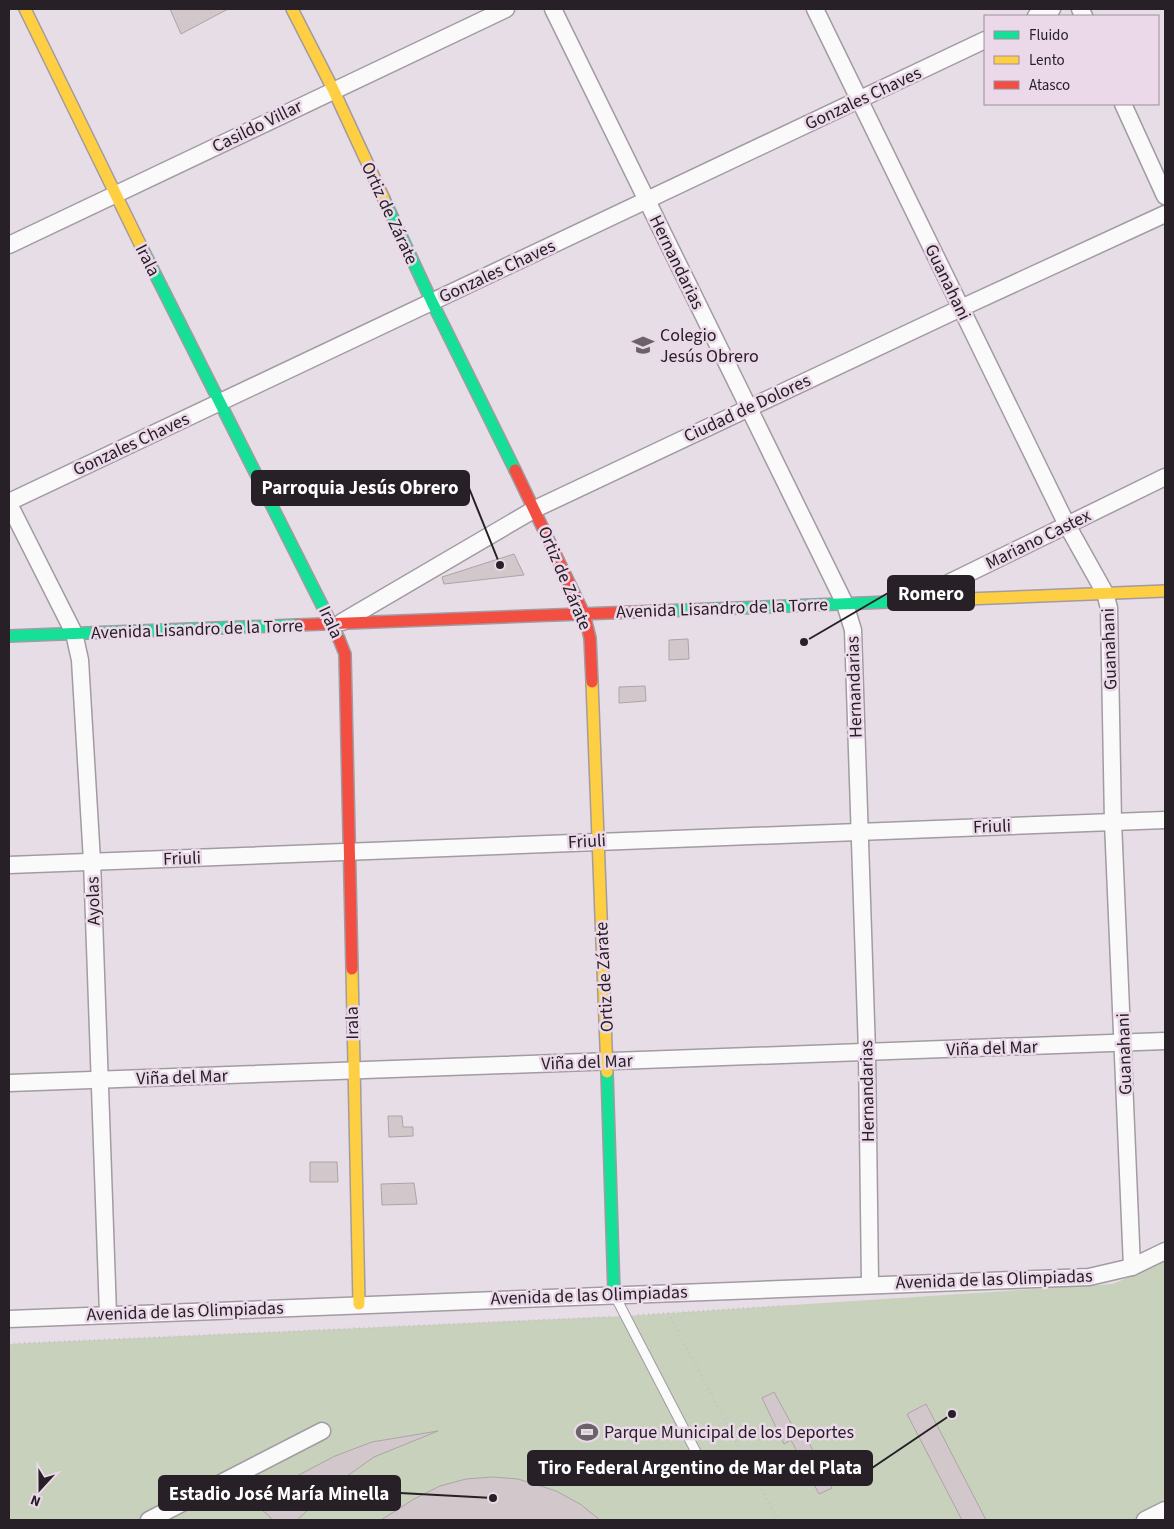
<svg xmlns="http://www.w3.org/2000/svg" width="1174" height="1529" viewBox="0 0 1174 1529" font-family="'Source Sans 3',sans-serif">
	<rect width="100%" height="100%" fill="#e7dde6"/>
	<polygon fill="#c7d1bb" points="1165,1261 1165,1520 9,1520 9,1344 626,1316 1113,1284"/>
	<g fill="#d2c8cb" stroke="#ada4a7">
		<polygon points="170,9 228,9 181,34"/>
		<polygon points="514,554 524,575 444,584 442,577"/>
		<polygon points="688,639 689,659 669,660 669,640"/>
		<polygon points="645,686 646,701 619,703 619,687"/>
		<polygon points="388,1116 402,1116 403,1127 413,1127 413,1136 389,1137"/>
		<polygon points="310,1162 337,1162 338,1182 310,1182"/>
		<polygon points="414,1183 417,1204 382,1205 381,1184"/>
		<polygon points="774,1392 798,1436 784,1444 762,1398"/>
		<polygon points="926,1404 986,1520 962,1520 907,1414"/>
		<polygon points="438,1431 374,1457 337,1483 297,1520 270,1520 271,1518 261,1509 297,1476 335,1456 372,1442"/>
		<polygon points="805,1435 832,1488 819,1494 791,1440"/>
		<polygon points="493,1477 518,1479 556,1491 580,1504 600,1520 381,1520 414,1499 440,1486 466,1479"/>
	</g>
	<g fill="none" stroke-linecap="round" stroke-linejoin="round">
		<g stroke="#a29ba2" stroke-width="11">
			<polyline id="lane" points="614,1294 709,1477"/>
		</g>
		<g stroke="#a29ba2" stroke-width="19">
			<g id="street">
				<polyline points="553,9 845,604 853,630 867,1052 870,1283"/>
				<polyline points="815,9 1067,525 1105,593 1109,608 1113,822 1132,1267"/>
				<polyline points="1080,9 1084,16"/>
				<polyline points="1036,16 1052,9"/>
				<polyline points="1123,104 1165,196"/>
				<polyline points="9,245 506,9"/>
				<polyline points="9,502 985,40"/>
				<polyline points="9,504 74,633 80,660 92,861 108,1314"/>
				<polyline points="918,598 1165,477"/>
				<polyline points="342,622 535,509 961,308 1165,214"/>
				<polyline points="9,865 1165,820"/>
				<polyline points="9,1083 1165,1041"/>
				<polyline points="9,1319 1089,1277 1132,1267 1165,1251"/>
				<polyline points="149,1520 322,1431"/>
				<polyline points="1145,1520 1165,1510"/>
			</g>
		</g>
		<g stroke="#a29ba2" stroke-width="14">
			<g id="fast">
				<polyline points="384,199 432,302 515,470"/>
				<polyline points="141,246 339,639"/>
				<polyline points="634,612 966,599"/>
				<polyline points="9,636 297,625"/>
				<polyline points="607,1072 614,1294"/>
			</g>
		</g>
		<g stroke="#a29ba2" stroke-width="14">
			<g id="slow">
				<polyline points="25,9 141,246"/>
				<polyline points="292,9 333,89 384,199"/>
				<polyline points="966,599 1165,591"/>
				<polyline points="592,682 607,1072"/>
				<polyline points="352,969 359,1304"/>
			</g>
		</g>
		<g stroke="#a29ba2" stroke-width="14">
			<g id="jam">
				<polyline points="515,470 584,614 590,638 592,682"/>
				<polyline points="297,625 634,612"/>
				<polyline points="339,639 345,654 352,969"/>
			</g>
		</g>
		<g stroke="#c5c2c5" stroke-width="2.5" stroke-dasharray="1 4" stroke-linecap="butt">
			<polyline points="668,1313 778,1520"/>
			<polyline points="638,1315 782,1306"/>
			<polyline points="9,1344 612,1317"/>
		</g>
		<use href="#lane" stroke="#fbfafb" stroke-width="9"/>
		<use href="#street" stroke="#fbfafb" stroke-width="16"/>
		<use href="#fast" stroke="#16e098" stroke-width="11"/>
		<use href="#slow" stroke="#ffcf43" stroke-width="11"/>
		<use href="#jam" stroke="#f24e42" stroke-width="11"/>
	</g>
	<defs>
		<g id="school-bare" transform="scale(1.725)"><path d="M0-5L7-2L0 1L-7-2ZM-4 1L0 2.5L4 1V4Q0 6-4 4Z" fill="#6a636a" stroke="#ebd9ea" stroke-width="2.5" paint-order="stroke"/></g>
		<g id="stadium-bare" transform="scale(1.725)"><path d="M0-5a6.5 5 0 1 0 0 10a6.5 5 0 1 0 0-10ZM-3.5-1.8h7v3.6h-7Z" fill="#6a636a" stroke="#ebd9ea" stroke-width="2.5" paint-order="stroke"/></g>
	</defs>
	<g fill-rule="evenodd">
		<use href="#school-bare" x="643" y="345"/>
		<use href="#stadium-bare" x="587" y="1432"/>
	</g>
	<g text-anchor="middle" stroke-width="5" stroke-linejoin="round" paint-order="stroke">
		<g font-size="18" fill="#272127" stroke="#ebd9ea">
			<text transform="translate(863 98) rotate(-25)" y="6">Gonzales Chaves</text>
			<text transform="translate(257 126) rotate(-26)" y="6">Casildo Villar</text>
			<text transform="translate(390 213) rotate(65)" y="6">Ortiz de Zárate</text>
			<text transform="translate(148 260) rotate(63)" y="6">Irala</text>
			<text transform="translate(677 262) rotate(64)" y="6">Hernandarias</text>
			<text transform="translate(497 271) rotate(-25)" y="6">Gonzales Chaves</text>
			<text transform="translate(948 282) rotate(64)" y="6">Guanahani</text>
			<text transform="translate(747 408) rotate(-25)" y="6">Ciudad de Dolores</text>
			<text transform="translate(131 444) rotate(-25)" y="6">Gonzales Chaves</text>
			<text transform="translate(1038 539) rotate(-26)" y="6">Mariano Castex</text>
			<text transform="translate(565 578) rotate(67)" y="6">Ortiz de Zárate</text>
			<text transform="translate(722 608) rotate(-2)" y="6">Avenida Lisandro de la Torre</text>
			<text transform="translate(331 622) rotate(65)" y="6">Irala</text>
			<text transform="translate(197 629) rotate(-2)" y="6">Avenida Lisandro de la Torre</text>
			<text transform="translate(1109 649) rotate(-92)" y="6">Guanahani</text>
			<text transform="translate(854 687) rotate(-92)" y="6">Hernandarias</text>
			<text transform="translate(992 826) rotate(-2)" y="6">Friuli</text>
			<text transform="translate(587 841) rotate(-3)" y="6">Friuli</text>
			<text transform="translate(182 858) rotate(-2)" y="6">Friuli</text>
			<text transform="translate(93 901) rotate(-92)" y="6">Ayolas</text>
			<text transform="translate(604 977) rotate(-93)" y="6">Ortiz de Zárate</text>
			<text transform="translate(352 1023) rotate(-91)" y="6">Irala</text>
			<text transform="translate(992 1048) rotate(-2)" y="6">Viña del Mar</text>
			<text transform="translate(1124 1054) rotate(-92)" y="6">Guanahani</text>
			<text transform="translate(587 1062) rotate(-2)" y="6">Viña del Mar</text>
			<text transform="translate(182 1077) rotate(-2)" y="6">Viña del Mar</text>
			<text transform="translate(867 1091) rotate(-91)" y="6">Hernandarias</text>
			<text transform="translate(994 1279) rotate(-2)" y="6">Avenida de las Olimpiadas</text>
			<text transform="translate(589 1295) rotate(-2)" y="6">Avenida de las Olimpiadas</text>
			<text transform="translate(185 1311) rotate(-2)" y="6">Avenida de las Olimpiadas</text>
		</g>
		<g font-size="18" fill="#272127" stroke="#ebd9ea" text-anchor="start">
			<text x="660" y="341">Colegio<tspan x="660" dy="21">Jesús Obrero</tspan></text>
			<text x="604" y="1438">Parque Municipal de los Deportes</text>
		</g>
	</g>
	<path fill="none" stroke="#272127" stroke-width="2" d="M500 565L469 488M804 642L888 593M952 1414L872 1468M493 1498L400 1493"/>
	<g fill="#272127" stroke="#ebd9ea" stroke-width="2">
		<circle cx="500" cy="565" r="5"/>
		<circle cx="804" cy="642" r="5"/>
		<circle cx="952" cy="1414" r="5"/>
		<circle cx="493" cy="1498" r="5"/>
	</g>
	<g fill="#272127" stroke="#272127" stroke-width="2">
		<rect x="252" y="471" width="217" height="34" rx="5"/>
		<rect x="888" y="576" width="86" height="34" rx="5"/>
		<rect x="528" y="1451" width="344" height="34" rx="5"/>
		<rect x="159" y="1476" width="241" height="34" rx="5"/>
	</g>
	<g font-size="19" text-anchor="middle" font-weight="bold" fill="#fff">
		<text x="360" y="494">Parroquia Jesús Obrero</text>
		<text x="931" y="600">Romero</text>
		<text x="700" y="1474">Tiro Federal Argentino de Mar del Plata</text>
		<text x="279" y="1500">Estadio José María Minella</text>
	</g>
	<rect width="1174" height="1529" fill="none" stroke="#272127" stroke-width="20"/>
	<rect x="984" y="15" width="175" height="90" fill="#ebd9ea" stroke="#9d8f9c"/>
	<rect x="994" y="31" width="25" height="8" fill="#16e098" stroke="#9d8f9c"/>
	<text x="1029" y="40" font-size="15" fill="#272127">Fluido</text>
	<rect x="994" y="56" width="25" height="8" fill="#ffcf43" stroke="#9d8f9c"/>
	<text x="1029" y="65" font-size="15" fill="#272127">Lento</text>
	<rect x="994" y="81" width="25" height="8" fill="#f24e42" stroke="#9d8f9c"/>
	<text x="1029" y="90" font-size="15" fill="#272127">Atasco</text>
	<g transform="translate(40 1489) rotate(201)" stroke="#ebd9ea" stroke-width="4" paint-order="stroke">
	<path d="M0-4L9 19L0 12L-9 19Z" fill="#272127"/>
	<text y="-8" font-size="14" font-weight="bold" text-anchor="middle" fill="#272127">N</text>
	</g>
</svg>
